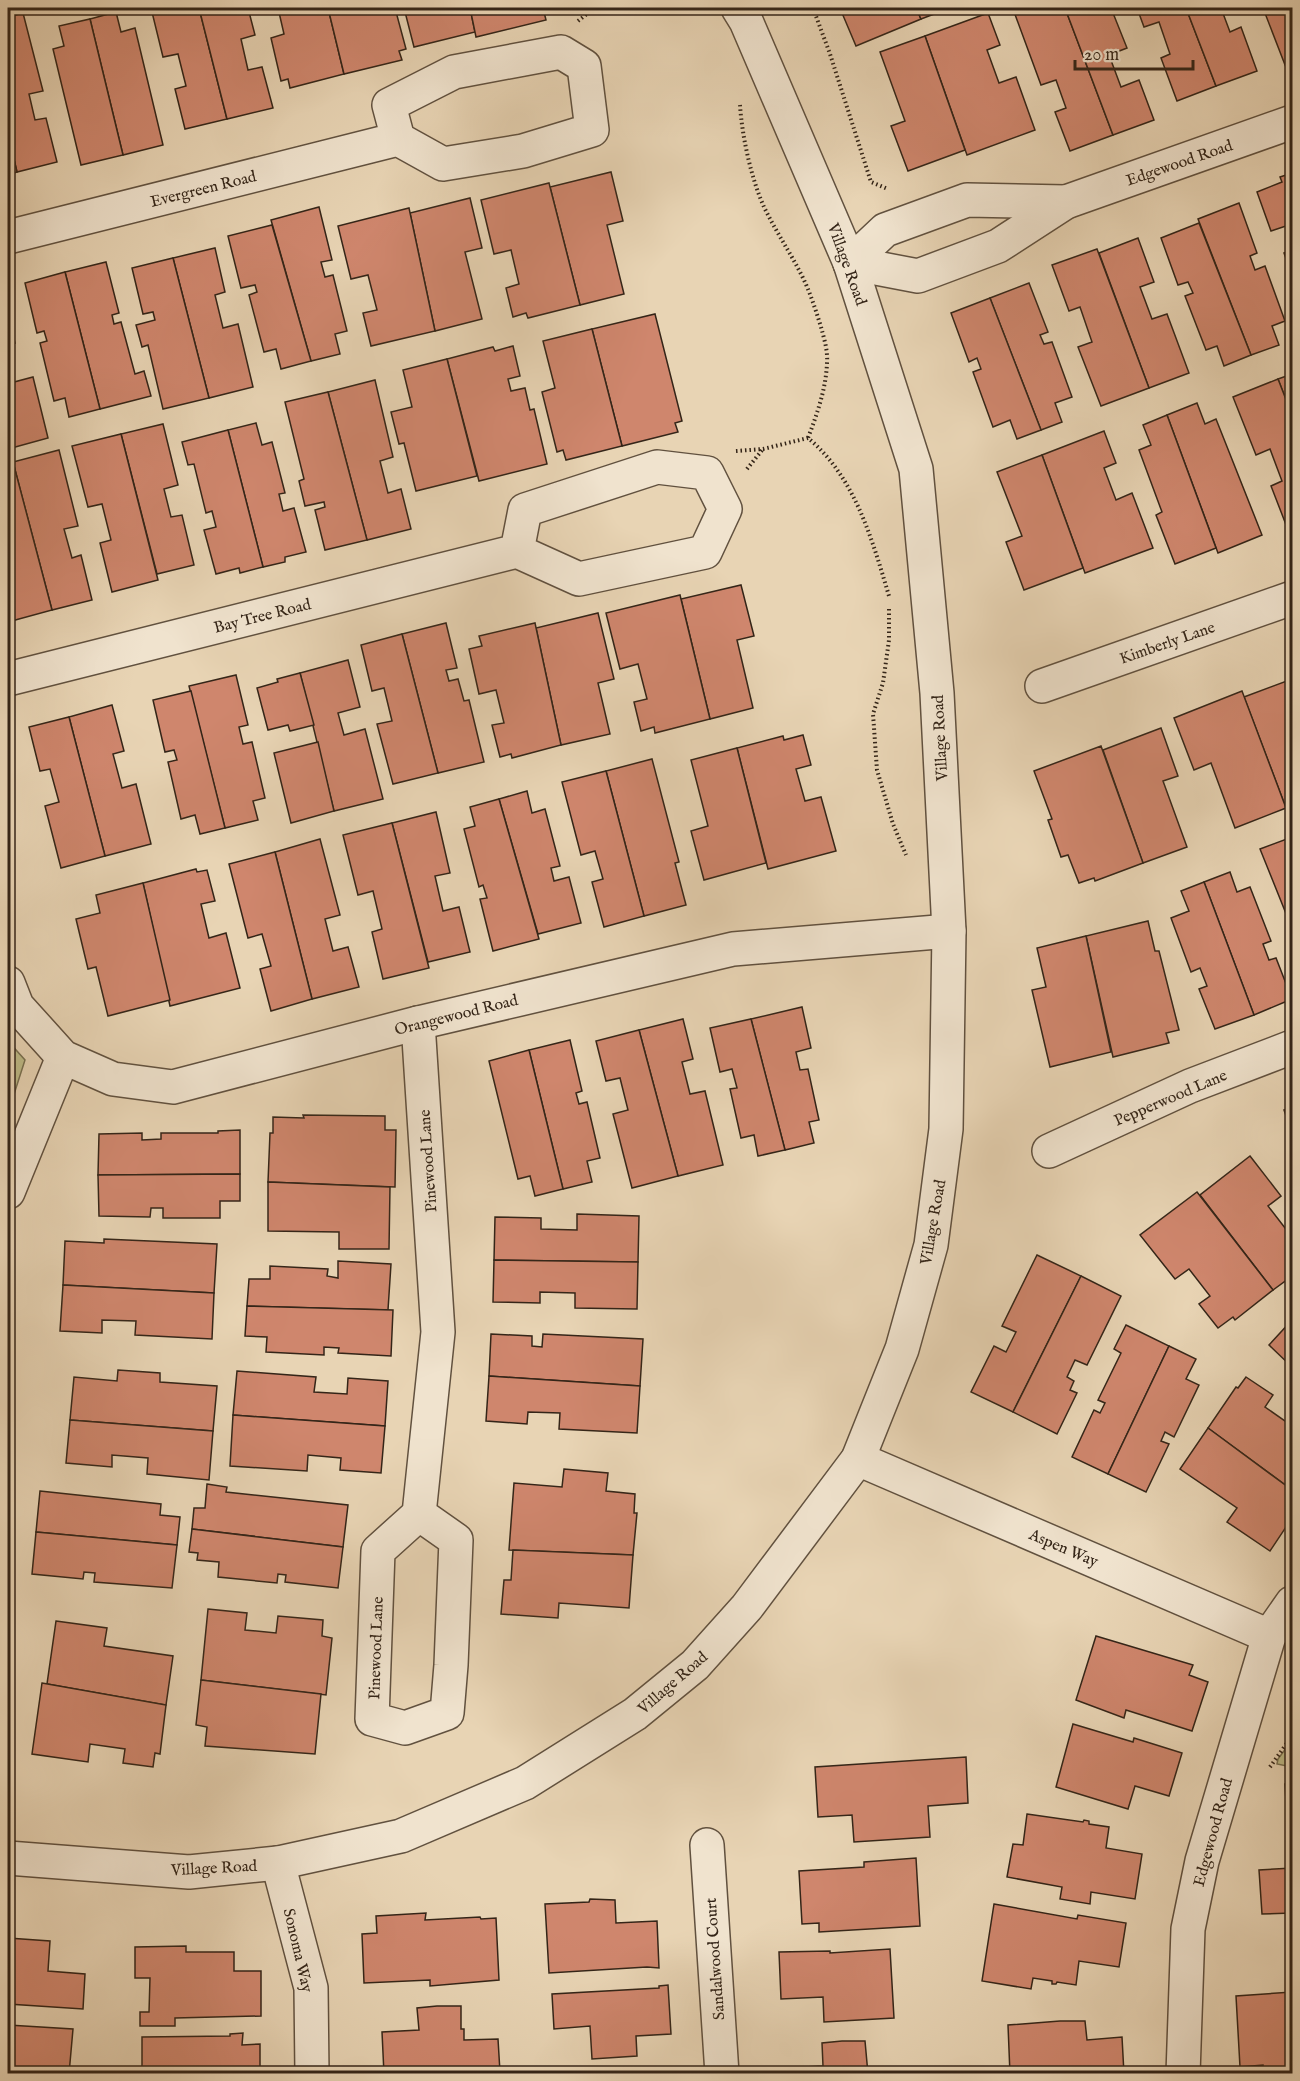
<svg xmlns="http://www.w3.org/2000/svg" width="1300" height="2081" viewBox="0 0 1300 2081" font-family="'IM FELL English',serif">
	<rect width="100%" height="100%" fill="#e8d4b4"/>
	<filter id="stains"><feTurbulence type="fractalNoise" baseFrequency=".00333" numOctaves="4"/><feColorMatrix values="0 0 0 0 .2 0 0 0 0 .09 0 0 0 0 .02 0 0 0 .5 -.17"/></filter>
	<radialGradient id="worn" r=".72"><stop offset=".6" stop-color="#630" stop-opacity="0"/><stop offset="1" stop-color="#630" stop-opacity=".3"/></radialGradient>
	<g fill="#bebb87" stroke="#797050" stroke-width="1.5">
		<polygon points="8,1041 25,1060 8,1113"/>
		<polygon points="1292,1740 1292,1767 1277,1764 1278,1759"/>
	</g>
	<g fill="#cf866d" stroke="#342518" stroke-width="1.5">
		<polygon points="151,8 199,8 227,119 185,129 175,89 186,86 178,54 163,57"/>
		<polygon points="199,8 248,8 255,35 241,39 248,70 262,67 273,108 227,119"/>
		<polygon points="278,8 328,8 344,74 290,88 288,79 281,81 271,38 284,34"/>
		<polygon points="328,8 395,8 406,49 399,51 402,60 344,74"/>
		<polygon points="404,8 470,8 475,32 414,47"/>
		<polygon points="470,8 543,8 546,20 476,37"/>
		<polygon points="854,8 916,8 921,19 856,46 842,13"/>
		<polygon points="916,8 950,8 921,19"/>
		<polygon points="1017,8 1065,8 1113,135 1070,151 1055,112 1066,108 1056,80 1041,85 1013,9"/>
		<polygon points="1065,8 1111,8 1127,48 1109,55 1121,87 1139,80 1154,120 1113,135"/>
		<polygon points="1137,8 1186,8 1216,86 1177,101 1161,58 1170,54 1159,22 1144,27"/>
		<polygon points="1186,8 1221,8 1230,32 1241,27 1257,71 1216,86"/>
		<polygon points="1263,8 1292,8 1292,68 1287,70"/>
		<polygon points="116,12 121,32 135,28 163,145 123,155 90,19"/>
		<polygon points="23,13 43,91 29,94 35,120 46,118 57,162 17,172 8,134 8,17"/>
		<polygon points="988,13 1000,45 987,50 999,83 1016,77 1035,130 967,155 925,36"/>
		<polygon points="90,19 123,155 81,165 53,49 64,46 59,26"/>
		<polygon points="925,36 965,150 908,171 891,126 905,121 880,52"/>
		<polygon points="8,134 17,172 8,175"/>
		<polygon points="611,172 623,221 607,225 624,294 580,305 550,187"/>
		<polygon points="1292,173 1292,224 1271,231 1257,192 1282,182 1280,177"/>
		<polygon points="549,183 580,305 528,318 526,313 513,317 506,288 519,284 511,250 494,254 481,200"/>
		<polygon points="470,198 482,248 465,252 482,319 435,331 410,213"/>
		<polygon points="1239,203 1257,253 1250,256 1255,270 1265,266 1285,321 1272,326 1279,345 1251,355 1198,219"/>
		<polygon points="319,207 332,260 321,262 325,277 333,275 347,331 335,334 340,354 311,361 271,220"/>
		<polygon points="409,208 435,331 371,346 363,313 377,310 368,275 351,279 338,226"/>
		<polygon points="1199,223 1251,355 1224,366 1217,346 1206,350 1185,296 1193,293 1188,282 1178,285 1161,238"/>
		<polygon points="272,225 311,361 281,369 276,349 264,352 249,295 257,292 255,285 241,288 228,236"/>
		<polygon points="1138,238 1154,282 1140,287 1152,319 1167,314 1189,373 1149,388 1099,253"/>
		<polygon points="215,248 225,292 215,295 223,328 238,324 253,387 209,398 173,258"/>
		<polygon points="1097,249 1149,388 1101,406 1078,347 1092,342 1080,307 1069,311 1052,265"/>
		<polygon points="1292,250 1292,275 1284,253"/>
		<polygon points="173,258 209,398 163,409 148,345 142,347 136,325 155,320 153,312 143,314 132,268"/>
		<polygon points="106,262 119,313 112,315 114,324 121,322 135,374 144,371 151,396 100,409 65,272"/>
		<polygon points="65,272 100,409 69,417 65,398 54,401 40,343 47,341 44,331 37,333 25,283"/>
		<polygon points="1029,283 1048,332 1040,335 1044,344 1052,342 1072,397 1055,403 1062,422 1041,430 990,298"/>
		<polygon points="990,298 1041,430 1017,439 1010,420 993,427 973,372 981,369 977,358 969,362 951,313"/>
		<polygon points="8,313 15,343 8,344"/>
		<polygon points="655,314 682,421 675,423 678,432 622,446 592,329"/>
		<polygon points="592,329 622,446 566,460 563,450 557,452 542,392 555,388 543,341"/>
		<polygon points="513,346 520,376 508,379 511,391 525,388 530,410 534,409 547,464 479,481 447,359 493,347 495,351"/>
		<polygon points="8,356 14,382 33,377 48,438 8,449"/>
		<polygon points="447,359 477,476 416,491 404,443 399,444 391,412 412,407 403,370"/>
		<polygon points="1292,374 1292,415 1278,379"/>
		<polygon points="1278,379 1292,415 1292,535 1290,535 1271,486 1282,481 1270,449 1256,455 1233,397"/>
		<polygon points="375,380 393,457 380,461 388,493 401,489 411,529 367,540 328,392"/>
		<polygon points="328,392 367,540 325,550 315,510 325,507 324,502 305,506 299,481 304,479 285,402"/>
		<polygon points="1197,403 1205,424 1216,419 1262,535 1218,553 1167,415"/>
		<polygon points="1167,415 1216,548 1175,564 1156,515 1162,512 1139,450 1151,445 1143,425"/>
		<polygon points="256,423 262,445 272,442 285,493 279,494 283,511 294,508 306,552 285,557 285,562 263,567 228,430"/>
		<polygon points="163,424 178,485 164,489 171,517 182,515 194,565 157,574 121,434"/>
		<polygon points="228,430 263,567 240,573 239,568 216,574 204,530 216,527 212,511 206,513 194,464 188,465 182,442"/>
		<polygon points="1104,431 1116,463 1104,468 1116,500 1132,493 1153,548 1085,573 1042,455"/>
		<polygon points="121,434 158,580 112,592 100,543 111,540 102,504 88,507 72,446"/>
		<polygon points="59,450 78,526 64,529 72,558 81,555 92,600 52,610 13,462"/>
		<polygon points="1042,455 1083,568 1024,590 1006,542 1022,536 997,472"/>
		<polygon points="13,462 52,610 8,622 8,463"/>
		<polygon points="741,585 754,636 737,640 753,708 710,719 681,599"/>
		<polygon points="680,595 710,719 655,733 654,727 641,731 634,702 647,699 638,664 620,669 606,613"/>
		<polygon points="598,613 614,679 598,683 610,734 561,745 536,628"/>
		<polygon points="446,623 457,668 446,670 449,681 458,679 464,701 469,700 484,762 438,773 402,634"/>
		<polygon points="535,623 561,745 512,758 511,754 500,757 492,725 504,723 496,690 479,694 469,649 482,646 479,636"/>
		<polygon points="402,634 438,773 393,784 377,724 392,721 384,688 372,691 361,645"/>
		<polygon points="348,660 360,707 338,713 344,735 365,729 383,799 334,811 300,673"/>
		<polygon points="300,673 314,725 290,731 288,725 268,730 257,688 278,682 277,679"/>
		<polygon points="236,675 248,725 239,727 243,744 252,742 265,798 253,801 258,820 225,828 189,686"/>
		<polygon points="1292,679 1292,806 1286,808 1244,697"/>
		<polygon points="191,691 225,828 200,834 195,815 181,819 168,762 177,760 174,750 165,752 153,700"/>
		<polygon points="1242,691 1286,808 1235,828 1211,763 1194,770 1174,718"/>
		<polygon points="112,705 124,751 113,754 122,788 136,784 151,844 105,856 69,717"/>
		<polygon points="69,717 105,856 61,868 45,806 59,802 50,769 40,771 29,727"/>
		<polygon points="1161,728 1178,776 1163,781 1187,847 1143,863 1103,750"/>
		<polygon points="803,735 811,765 796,769 805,801 821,797 836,851 768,869 737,748 783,736 784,740"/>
		<polygon points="318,742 334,811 291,823 274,753"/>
		<polygon points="1101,746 1143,863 1095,881 1094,878 1079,883 1068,855 1061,857 1048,820 1052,819 1034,771"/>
		<polygon points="737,748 766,863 704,880 691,831 708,826 691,760"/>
		<polygon points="652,759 679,862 675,863 686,905 644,916 606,771"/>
		<polygon points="606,771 644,916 604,927 592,882 603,879 595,851 581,855 562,782"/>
		<polygon points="527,791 532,813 545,809 560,866 551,868 554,881 569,877 581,923 538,934 499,799"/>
		<polygon points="499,799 539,939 493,951 480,899 487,898 483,885 479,887 464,829 475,826 470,807"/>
		<polygon points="436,812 450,873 435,876 443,911 459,907 470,952 428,962 392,823"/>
		<polygon points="392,823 429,968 383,979 372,932 382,929 373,891 358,895 343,835"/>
		<polygon points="1292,837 1292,920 1289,921 1260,849"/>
		<polygon points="320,839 340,915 325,919 333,951 348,947 359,987 312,999 275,852"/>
		<polygon points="275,852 312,999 271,1011 260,969 271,966 262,934 248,938 229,864"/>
		<polygon points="196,869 197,872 207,870 215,901 201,904 209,938 226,933 240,988 170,1006 143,883"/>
		<polygon points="1230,872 1237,892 1250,887 1271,941 1263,944 1269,960 1276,958 1292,999 1254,1015 1204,882"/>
		<polygon points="1204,882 1254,1015 1215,1029 1199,989 1207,986 1200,968 1191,972 1171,918 1189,911 1181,891"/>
		<polygon points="143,883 170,1000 108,1016 96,967 88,969 76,919 100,913 96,895"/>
		<polygon points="1148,921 1155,951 1159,951 1179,1030 1166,1033 1169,1043 1113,1057 1086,936"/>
		<polygon points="1086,936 1111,1052 1050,1067 1032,990 1046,987 1037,948"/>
		<polygon points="802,1007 811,1048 796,1052 800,1070 808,1069 819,1120 809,1122 814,1143 785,1150 751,1019"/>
		<polygon points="683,1019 693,1059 682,1062 690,1094 705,1091 723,1165 678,1176 639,1030"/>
		<polygon points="751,1019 785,1150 758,1156 754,1135 741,1138 730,1089 737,1088 732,1069 720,1072 710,1028"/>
		<polygon points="639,1030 678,1176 632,1188 613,1114 628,1110 620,1078 606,1081 596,1041"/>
		<polygon points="570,1040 582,1091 576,1093 579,1104 587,1102 600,1158 587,1161 592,1182 563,1189 529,1050"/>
		<polygon points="529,1050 563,1189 535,1196 530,1176 518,1179 489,1061"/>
		<polygon points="1292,1107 1292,1133 1284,1110"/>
		<polygon points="303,1115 385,1116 385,1130 396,1130 395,1187 268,1182 270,1133 273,1133 273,1117 304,1118"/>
		<polygon points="240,1130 240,1174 98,1175 99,1134 142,1133 142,1140 161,1139 161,1133 218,1133 218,1131"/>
		<polygon points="1250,1156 1281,1196 1268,1206 1292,1237 1292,1276 1273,1290 1200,1195"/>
		<polygon points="240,1174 240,1201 220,1201 220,1218 163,1218 163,1208 151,1208 150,1217 99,1216 98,1175"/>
		<polygon points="268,1182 390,1187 389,1249 339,1249 339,1232 268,1231"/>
		<polygon points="1197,1192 1273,1290 1235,1320 1233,1317 1218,1328 1199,1304 1210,1296 1189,1269 1175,1279 1140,1235"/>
		<polygon points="577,1214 639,1216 638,1262 494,1260 495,1217 541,1218 541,1229 577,1230"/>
		<polygon points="104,1239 217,1244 214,1293 63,1285 65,1241 104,1243"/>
		<polygon points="1037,1255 1081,1276 1013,1412 971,1392 994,1346 1006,1352 1016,1332 1002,1326"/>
		<polygon points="494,1260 638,1262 637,1309 575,1308 575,1293 540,1292 540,1303 493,1302"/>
		<polygon points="338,1261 391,1264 388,1310 247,1306 249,1279 270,1279 270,1266 328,1269 327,1276 338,1278"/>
		<polygon points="1081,1276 1121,1296 1087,1365 1075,1360 1067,1377 1074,1381 1070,1390 1077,1393 1057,1434 1013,1412"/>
		<polygon points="63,1285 214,1293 212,1339 135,1335 136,1321 102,1320 102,1333 60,1331"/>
		<polygon points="247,1306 393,1310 391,1356 338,1353 339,1348 324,1347 324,1355 266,1352 267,1337 245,1336"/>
		<polygon points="1292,1320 1292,1367 1269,1345"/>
		<polygon points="1126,1325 1169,1346 1108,1474 1072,1457 1094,1410 1100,1413 1105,1403 1098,1400 1121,1353 1114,1349"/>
		<polygon points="491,1334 532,1336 532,1346 542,1347 543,1334 643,1339 640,1386 489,1376"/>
		<polygon points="1169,1346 1196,1359 1186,1379 1199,1385 1174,1437 1165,1432 1161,1441 1169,1444 1146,1492 1108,1474"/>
		<polygon points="118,1370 160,1373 160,1382 217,1386 213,1431 70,1420 74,1377 117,1381"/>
		<polygon points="237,1371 316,1377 314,1392 347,1394 348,1378 388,1381 385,1426 233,1415"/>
		<polygon points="489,1376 640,1386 637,1433 559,1429 560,1413 528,1412 527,1424 486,1421"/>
		<polygon points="1246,1377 1273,1395 1265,1407 1292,1426 1292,1490 1208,1428 1236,1387 1238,1388"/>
		<polygon points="233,1415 385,1426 381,1473 340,1470 341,1458 308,1455 307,1471 230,1466"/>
		<polygon points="70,1420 213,1431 209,1480 147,1474 148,1458 112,1455 112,1467 66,1463"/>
		<polygon points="1208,1428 1292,1490 1292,1518 1270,1551 1227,1522 1237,1508 1180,1469"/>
		<polygon points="564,1469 608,1473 606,1491 635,1494 634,1513 637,1513 633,1555 509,1550 514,1483 562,1487"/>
		<polygon points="207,1484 227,1487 226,1492 348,1505 343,1547 192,1529 194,1508 205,1508"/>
		<polygon points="40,1491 161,1504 160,1515 180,1517 177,1545 36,1532"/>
		<polygon points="192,1529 343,1547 338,1588 285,1582 286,1575 278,1574 277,1583 218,1577 219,1562 197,1560 198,1553 189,1552"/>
		<polygon points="36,1532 177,1545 172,1588 94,1582 95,1573 84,1572 83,1579 32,1574"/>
		<polygon points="513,1550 633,1555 629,1608 559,1603 558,1618 501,1614 504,1580 511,1580"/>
		<polygon points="208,1609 247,1613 245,1630 276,1633 278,1616 323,1620 322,1636 332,1638 326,1695 201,1680"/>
		<polygon points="56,1621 107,1628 104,1646 173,1656 166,1705 47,1684"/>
		<polygon points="1096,1636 1193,1665 1189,1675 1208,1682 1192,1731 1126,1710 1124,1718 1076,1700"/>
		<polygon points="201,1680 321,1694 315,1754 205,1746 207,1727 196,1725"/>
		<polygon points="42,1683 166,1705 160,1754 155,1753 153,1767 123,1763 125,1749 90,1744 88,1762 32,1754"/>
		<polygon points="1073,1724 1133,1742 1134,1738 1182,1753 1169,1796 1135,1786 1128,1809 1056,1787"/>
		<polygon points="966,1757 968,1803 928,1806 930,1837 854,1842 852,1815 818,1817 815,1767"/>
		<polygon points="1285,1784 1292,1784 1292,1834 1288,1835"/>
		<polygon points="1027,1814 1083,1822 1084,1820 1089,1821 1089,1824 1109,1827 1106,1848 1142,1854 1135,1899 1091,1892 1090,1904 1060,1899 1062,1887 1007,1877 1013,1844 1023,1845"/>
		<polygon points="916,1858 920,1926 819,1932 819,1923 802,1924 799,1871 864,1867 864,1862"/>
		<polygon points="1292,1868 1292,1929 1292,1913 1262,1914 1259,1870"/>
		<polygon points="590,1899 615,1900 616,1923 657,1921 659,1968 647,1967 549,1973 545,1904 589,1902"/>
		<polygon points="994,1904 1077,1919 1078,1915 1126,1923 1119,1967 1079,1961 1076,1985 1057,1982 1056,1984 1052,1984 1052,1981 1033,1978 1031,1989 982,1981"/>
		<polygon points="426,1913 425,1920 480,1917 481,1919 496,1918 499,1980 430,1986 430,1980 364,1983 362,1934 377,1933 376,1916"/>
		<polygon points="8,1938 50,1941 48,1971 85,1974 83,2009 8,2004"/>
		<polygon points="186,1946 186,1952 234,1952 234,1971 261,1971 261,2016 175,2018 175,2026 140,2026 140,2012 149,2012 150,1978 135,1978 135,1947"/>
		<polygon points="890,1949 894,2018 824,2022 823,1997 781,1999 779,1952 830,1951 830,1953"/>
		<polygon points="668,1985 671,2034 636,2036 637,2056 592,2059 590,2026 554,2029 552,1994 659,1988 659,1986"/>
		<polygon points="1292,1992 1292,2074 1263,2074 1263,2065 1240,2067 1236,1996"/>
		<polygon points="437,2006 461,2006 461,2029 464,2029 464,2040 498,2039 500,2072 384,2074 382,2032 419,2030 417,2008"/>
		<polygon points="1060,2021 1085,2021 1087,2040 1122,2037 1124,2074 1010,2074 1008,2025"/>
		<polygon points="8,2025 73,2029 69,2074 8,2074"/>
		<polygon points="243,2033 242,2045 260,2044 260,2074 142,2074 142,2037 230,2036 230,2034"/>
		<polygon points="842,2041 865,2041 868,2074 786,2074 786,2068 823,2066 822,2043"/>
	</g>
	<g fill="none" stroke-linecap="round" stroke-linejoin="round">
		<g stroke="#61513f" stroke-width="36">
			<g id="minor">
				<polyline points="8,237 398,139 443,164 523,151 592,130 584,66 561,52 454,72 389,105 398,139"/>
				<polyline points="850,263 918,276 998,246 1066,202 1292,122"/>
				<polyline points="850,263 885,230 967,200 1066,202"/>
				<polyline points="8,679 517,551 579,579 705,552 725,509 707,473 657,467 525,510 517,551"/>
				<polyline points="1042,686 1292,598"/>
				<polyline points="8,983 17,1006 63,1057 113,1079 173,1087 418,1023 733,949 949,931"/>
				<polyline points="418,1023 438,1332 419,1514 378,1551 372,1719 405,1728 447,1713 451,1665 456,1540 419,1514"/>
				<polyline points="1049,1151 1190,1086 1292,1047"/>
				<polyline points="8,1192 63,1057"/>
				<polyline points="858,1459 1269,1636"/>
				<polyline points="707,1845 722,2074"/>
				<polyline points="278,1863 311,1988 312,2074"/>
				<polyline points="1183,2074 1188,1929 1202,1861 1269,1636 1292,1603"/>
			</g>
		</g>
		<g stroke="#61513f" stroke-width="36">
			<polyline id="tertiary" points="8,1858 189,1872 278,1863 401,1836 525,1783 635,1714 695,1665 747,1607 858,1459 902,1349 931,1245 946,1129 949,931 937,693 916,469 850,263 746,21 738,8"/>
		</g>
		<g stroke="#342518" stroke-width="4" stroke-dasharray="1.5 3" stroke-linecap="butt">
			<polyline points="813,8 830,54 871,182 888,189"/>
			<polyline points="578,21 593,9 606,9 616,13 621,8"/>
			<path d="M 740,105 C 742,136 751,178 764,207 C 776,232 792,255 804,280 C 811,295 816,311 821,327 C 824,338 828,351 827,363 C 826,389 817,414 808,438"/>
			<path d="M 736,451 L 763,449 L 808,438 C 855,477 872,539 889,596"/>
			<polyline points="747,469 763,449"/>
			<polyline points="889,609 889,640 883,683 873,714 877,770 893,824 906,855"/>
			<polyline points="1270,1767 1292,1736"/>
		</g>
		<use href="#minor" stroke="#f0e3ce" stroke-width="33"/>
		<use href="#tertiary" stroke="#f0e3ce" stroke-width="33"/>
	</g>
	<g text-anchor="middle" stroke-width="4.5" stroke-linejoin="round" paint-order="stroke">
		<g font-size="16" fill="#342518" stroke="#f0e3ce">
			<text transform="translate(1179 162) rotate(-19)" y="6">Edgewood Road</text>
			<text transform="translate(203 188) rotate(-14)" y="6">Evergreen Road</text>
			<text transform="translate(848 264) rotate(70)" y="6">Village Road</text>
			<text transform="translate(262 615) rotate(-14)" y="6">Bay Tree Road</text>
			<text transform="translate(1167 642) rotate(-19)" y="6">Kimberly Lane</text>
			<text transform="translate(939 738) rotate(-93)" y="6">Village Road</text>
			<text transform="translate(456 1014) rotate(-14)" y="6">Orangewood Road</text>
			<text transform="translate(1170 1097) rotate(-23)" y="6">Pepperwood Lane</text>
			<text transform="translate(427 1161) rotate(-94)" y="6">Pinewood Lane</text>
			<text transform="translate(932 1222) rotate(-80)" y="6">Village Road</text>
			<text transform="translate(1064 1547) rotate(23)" y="6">Aspen Way</text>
			<text transform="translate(375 1648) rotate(-88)" y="6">Pinewood Lane</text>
			<text transform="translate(672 1682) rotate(-41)" y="6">Village Road</text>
			<text transform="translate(1212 1832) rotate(-75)" y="6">Edgewood Road</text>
			<text transform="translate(214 1867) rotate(-3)" y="6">Village Road</text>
			<text transform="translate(299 1950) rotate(77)" y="6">Sonoma Way</text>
			<text transform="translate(714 1959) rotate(-94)" y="6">Sandalwood Court</text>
		</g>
	</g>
	<rect width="1300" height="2081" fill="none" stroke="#e8d4b4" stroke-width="30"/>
	<rect x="9" y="9" width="1282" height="2063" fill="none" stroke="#342518" stroke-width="3"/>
	<rect x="15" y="15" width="1270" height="2051" fill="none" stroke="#342518" stroke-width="1.5"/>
	<path d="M1075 60v9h118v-9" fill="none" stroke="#342518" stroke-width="3"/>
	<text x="1084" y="60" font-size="18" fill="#342518" stroke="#f0e3ce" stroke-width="4.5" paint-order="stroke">20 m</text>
	<rect width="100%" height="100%" filter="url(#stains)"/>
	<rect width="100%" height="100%" fill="url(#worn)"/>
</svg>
